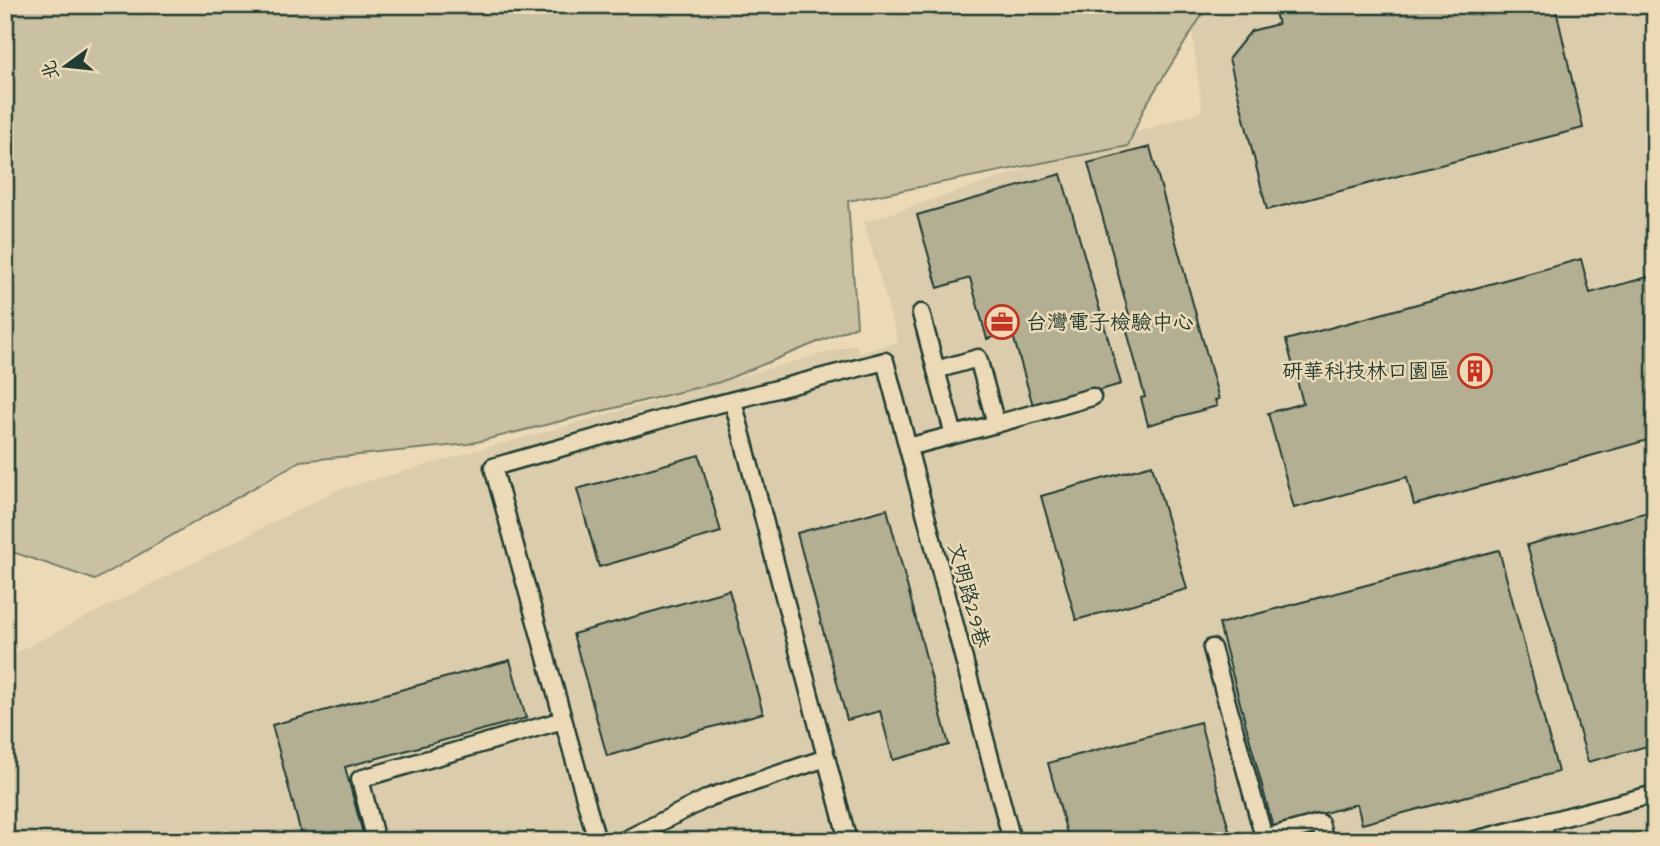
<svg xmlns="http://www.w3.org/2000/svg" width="1660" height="846" font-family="'Architects Daughter','LXGW WenKai TC',sans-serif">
  <rect width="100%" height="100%" fill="#ecdab7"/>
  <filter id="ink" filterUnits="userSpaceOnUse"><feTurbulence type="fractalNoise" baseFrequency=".0143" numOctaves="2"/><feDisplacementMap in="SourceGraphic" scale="14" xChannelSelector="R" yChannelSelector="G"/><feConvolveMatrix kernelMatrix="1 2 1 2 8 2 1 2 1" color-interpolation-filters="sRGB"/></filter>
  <g filter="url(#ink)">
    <path fill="#dbcdac" d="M1189 5H1655V841H5V658L337 490 856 344 859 353 898 342 864 222 1202 111Z"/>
    <path fill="#cac1a2" stroke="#747f6b" stroke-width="2" d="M5 5H1197L1202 15 1144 108 1128 146 848 201 857 326 720 382 468 444 300 461 95 580 10 551 5 555Z"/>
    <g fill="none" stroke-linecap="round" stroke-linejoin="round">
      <path stroke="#6b7765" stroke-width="8" d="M5 8 22 5"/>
    </g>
    <g fill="#b3af93" stroke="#1f3d34" stroke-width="2">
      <path d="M1273 5H1555L1583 128 1267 210 1229 58 1251 31 1278 24Z"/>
      <path d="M1150 147 1219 399 1215 400 1217 406 1148 425 1141 398 1145 397 1125 324 1131 322 1088 163Z"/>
      <path d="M1061 174 1121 384 1034 409 1012 332 987 339 970 278 938 288 917 215Z"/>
      <path d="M1581 259 1590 293 1655 275V438L1414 505 1407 477 1294 508 1268 413 1303 403 1286 340Z"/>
      <path d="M699 455 721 532 599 567 577 489Z"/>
      <path d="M1152 465 1187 589 1076 620 1041 496Z"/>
      <path d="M887 509 949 745 893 760 880 711 847 720 797 533Z"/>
      <path d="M1655 510V744L1588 762 1527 545Z"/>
      <path d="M1499 550 1558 772 1362 824 1357 804 1273 827 1219 624Z"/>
      <path d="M729 590 763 713 607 756 573 634Z"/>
      <path d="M510 660 526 718 345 767 365 841H303L272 725Z"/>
      <path d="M1200 722 1232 841H1069L1048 763Z"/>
      <path d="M1655 835V841H1635Z"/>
    </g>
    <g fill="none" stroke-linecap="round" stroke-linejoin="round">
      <g stroke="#1f3d34" stroke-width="21">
        <g id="service">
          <path d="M921 313 936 370"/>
          <path d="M733 401 848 841"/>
          <path d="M996 424 1092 397"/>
          <path d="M908 447 996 424 978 358 936 370 954 435"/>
          <path d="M1212 648 1265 841"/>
          <path d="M1542 823 1547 841"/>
          <path d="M1264 838 1320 823 1325 841"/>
          <path d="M376 841 360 779 563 720"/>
          <path d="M597 841 493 467 680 414 885 361 1012 841"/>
          <path d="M623 841 710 797 826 758"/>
          <path d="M1471 841 1655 794"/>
        </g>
      </g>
      <use href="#service" stroke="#ecdab7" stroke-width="16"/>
    </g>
  </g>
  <defs>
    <g id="office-ring" transform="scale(1.75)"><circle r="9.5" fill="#ecdab7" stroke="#c8321e" stroke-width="1.5"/><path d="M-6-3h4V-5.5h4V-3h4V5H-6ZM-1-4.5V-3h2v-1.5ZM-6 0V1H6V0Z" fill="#c8321e"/></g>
    <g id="building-ring" transform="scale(1.75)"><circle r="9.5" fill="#ecdab7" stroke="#c8321e" stroke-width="1.5"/><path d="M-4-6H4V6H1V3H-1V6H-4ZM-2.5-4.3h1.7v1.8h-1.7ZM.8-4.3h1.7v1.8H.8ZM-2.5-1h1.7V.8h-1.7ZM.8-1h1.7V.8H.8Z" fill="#c8321e"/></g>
  </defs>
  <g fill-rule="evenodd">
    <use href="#office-ring" x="1002" y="322"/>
    <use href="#building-ring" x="1475" y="371"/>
  </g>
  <g text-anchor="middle" stroke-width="5" stroke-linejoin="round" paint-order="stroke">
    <g font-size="21" fill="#1f3d34" stroke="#ecdab7" text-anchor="start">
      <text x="1026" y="329">台灣電子檢驗中心</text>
      <text x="1450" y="378" text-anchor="end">研華科技林口園區</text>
    </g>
    <g font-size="21" fill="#1f3d34" stroke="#ecdab7">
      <text transform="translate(969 595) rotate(75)" y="7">文明路29巷</text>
    </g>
  </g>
  <rect width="1660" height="846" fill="none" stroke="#ecdab7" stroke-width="28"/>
  <rect x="14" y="14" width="1632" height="818" fill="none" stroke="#1f3d34" stroke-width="2.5" filter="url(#ink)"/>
  <g transform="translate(66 66) rotate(255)" stroke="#ecdab7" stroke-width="5" paint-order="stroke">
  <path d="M0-5L12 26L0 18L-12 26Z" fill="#1f3d34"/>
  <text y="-10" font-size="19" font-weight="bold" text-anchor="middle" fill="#1f3d34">北</text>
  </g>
</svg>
